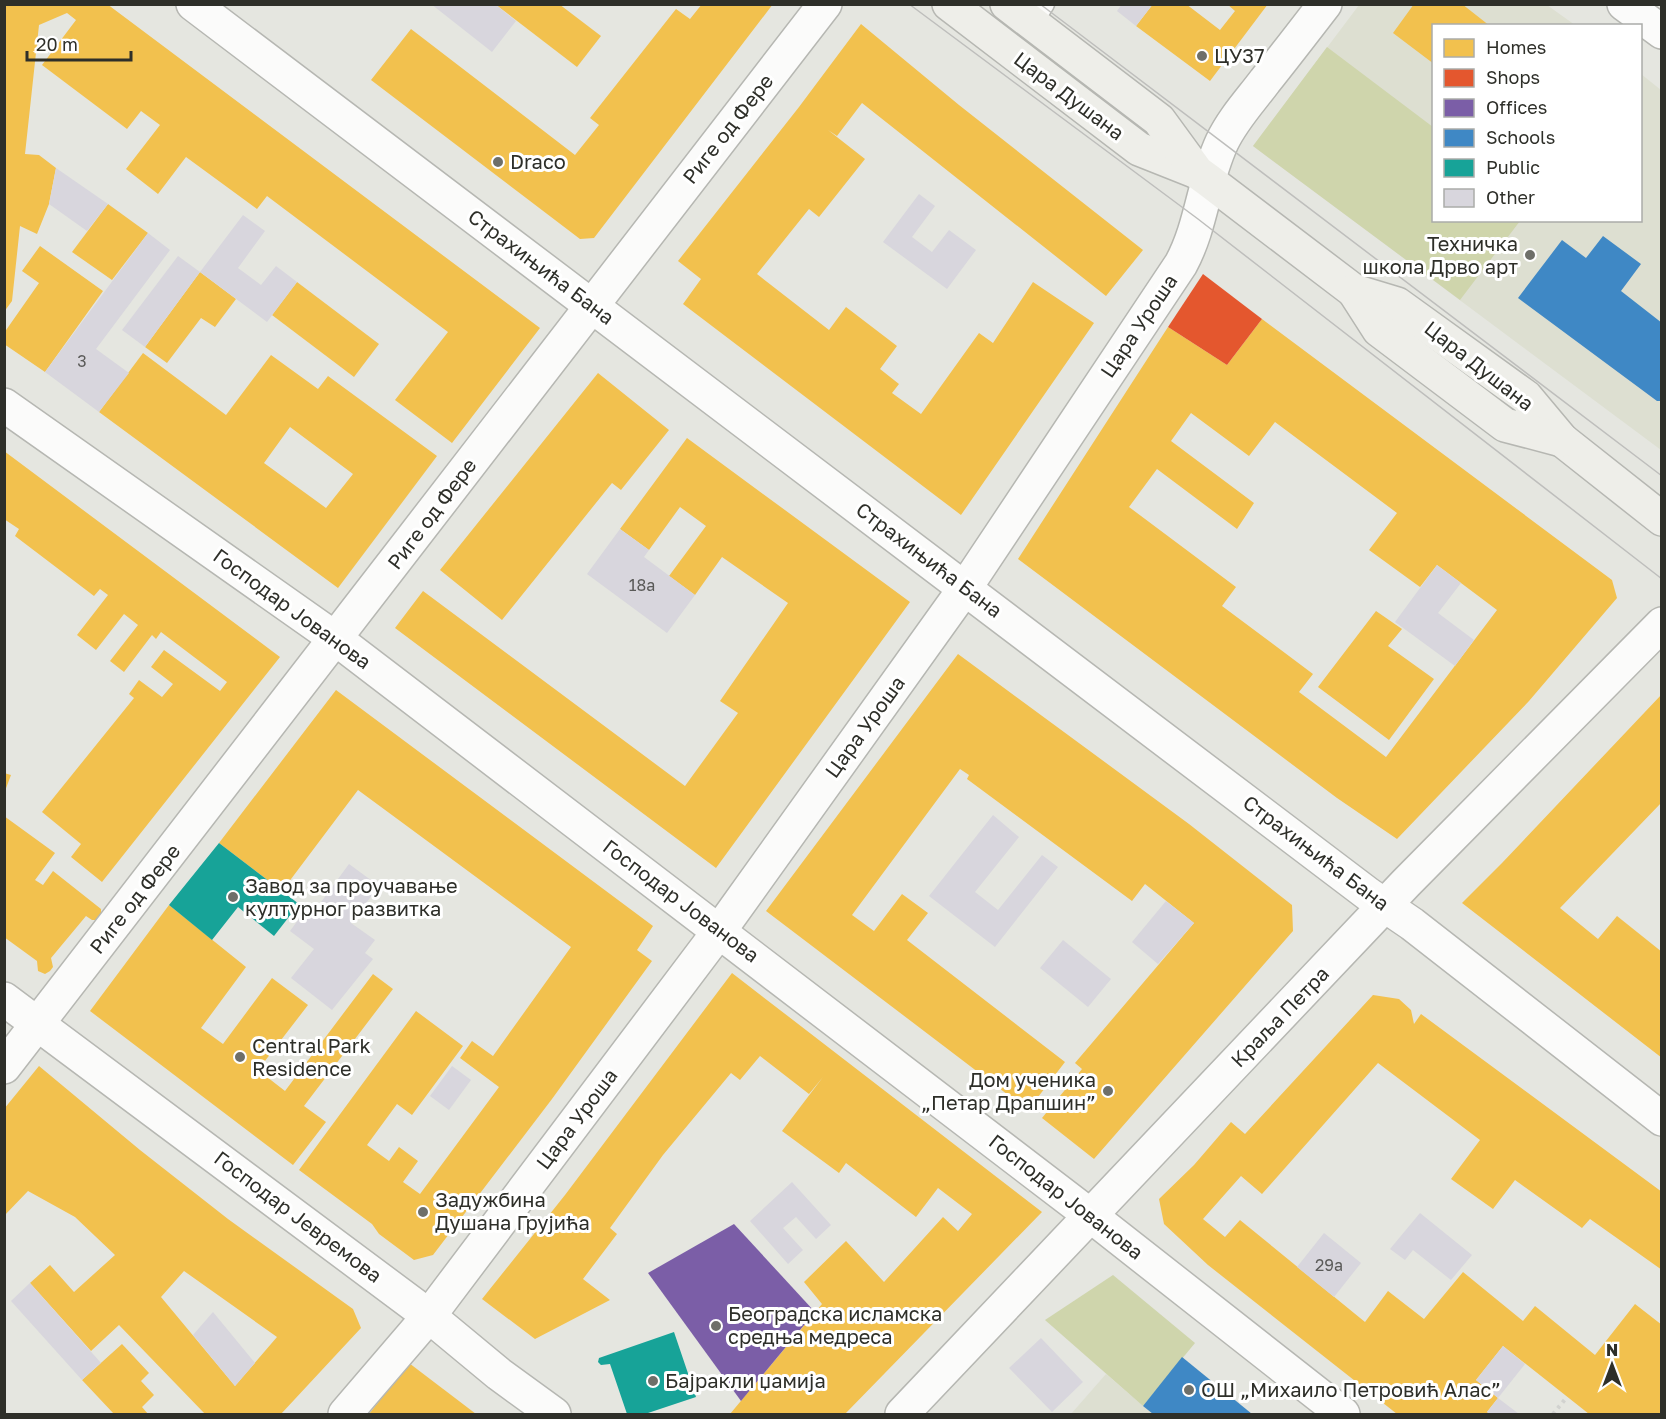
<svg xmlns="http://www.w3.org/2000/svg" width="1666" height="1419" font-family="'Golos Text',sans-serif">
  <rect width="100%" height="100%" fill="#e5e6e0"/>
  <g fill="#dddfd1">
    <path d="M1359 5H1547L1575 25 1434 26V220H1640L1641 74 1661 90V450L1253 146Z"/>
    <path d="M1182 1357 1252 1414H1071L1106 1374 1143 1406Z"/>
  </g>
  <g fill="#cfd5ac">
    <path d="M1327 47 1433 127 1434 220 1520 221 1460 300 1253 146Z"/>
    <path d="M1113 1275 1195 1343 1143 1406 1045 1320Z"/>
  </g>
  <g fill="#f2c14e" fill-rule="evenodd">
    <path d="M4 4H107L540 328 452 443 395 400 448 332 267 196 257 209 186 157 158 194 126 169 160 125 141 111 127 129 42 65 76 20 67 13 39 25 25 154 39 155 56 168 49 204 37 234 20 226 12 301 4 312Z"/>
    <path d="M495 4H559L601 36 577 67Z"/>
    <path d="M702 4H773L594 238 580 239 371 80 411 29 575 155 599 125 590 118 676 9 690 19Z"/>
    <path d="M1153 4H1186L1220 30 1235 11 1227 4H1268L1210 81 1136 26Z"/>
    <path d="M1414 4H1462L1490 26H1434V64L1393 33Z"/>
    <path d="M861 24 959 105 1143 250 1106 296 862 103 837 136 828 130 865 159 819 217 809 209 757 274 829 330 846 307 897 346 880 369 899 384 892 393 921 414 979 333 993 343 1033 282 1094 323 961 515 683 304 701 279 678 261 799 107Z"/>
    <path d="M108 204 148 233 112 280 72 252Z"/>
    <path d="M40 246 103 291 45 372 4 344V333L39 283 22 271Z"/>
    <path d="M200 272 236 299 215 327 201 318 167 363 145 347Z"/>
    <path d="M297 282 379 344 354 377 272 315Z"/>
    <path d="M1262 319 1612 580 1617 598 1529 701 1397 839 1337 798 1018 559 1168 327 1227 365ZM1191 413 1249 456 1275 422 1397 513 1369 550 1420 587 1437 565 1497 610 1386 757 1299 692 1313 674 1222 606 1236 587 1129 507 1157 469 1237 529 1254 503 1171 441Z"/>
    <path d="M143 353 226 415 271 355 318 389 328 376 437 456 338 588 99 412ZM290 427 353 474 326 508 264 463Z"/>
    <path d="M598 373 669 430 621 490 612 483 502 620 440 570Z"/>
    <path d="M687 438 910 602 716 868 395 628 423 591 685 786 738 713 720 701 788 603 722 557 695 595 669 576 706 526 680 507 649 550 620 529Z"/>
    <path d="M4 451 280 657 102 882 71 857 81 844 42 812 134 698 129 694 139 680 162 697 173 684 151 667 164 650 220 691 227 682 161 632 156 639 152 635 124 672 110 661 138 625 124 614 96 650 77 635 108 595 100 589 94 596 15 536 19 529 4 519Z"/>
    <path d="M1376 611 1402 629 1388 646 1434 679 1389 740 1318 687Z"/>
    <path d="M958 654 1189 824 1292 905 1293 931 1094 1159 1042 1118 1082 1069 1075 1063 1194 923 1145 884 1132 901 967 779 969 775 960 769 852 915 874 931 902 894 928 913 907 940 1065 1062 1028 1110 766 911Z"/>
    <path d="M336 690 653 926 637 950 652 961 552 1099 433 1255 414 1260 379 1234 372 1224 299 1170 416 1011 463 1046 412 1115 397 1104 367 1145 389 1161 399 1147 418 1161 403 1182 420 1194 499 1087 460 1058 472 1041 493 1056 571 947 358 790 282 891 219 843Z"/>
    <path d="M1662 694V802L1560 908 1598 939 1617 916 1662 952V1058L1462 903 1502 863Z"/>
    <path d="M4 773 11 775 5 791H4Z"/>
    <path d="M4 816 55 853 35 880 43 885 53 871 101 909V916L96 920H92L86 916 51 958 53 967 50 971 45 974 38 971 37 961 4 937Z"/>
    <path d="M169 905 246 967 201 1028 223 1044 272 978 308 1005 258 1070 285 1091 373 974 393 989 304 1106 326 1122 293 1165 90 1011Z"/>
    <path d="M732 973 1042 1212 845 1414H730L822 1304 804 1282 846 1241 884 1282 943 1217 958 1231 972 1214 938 1188 916 1217 846 1163 839 1173 782 1131 823 1077 809 1094 760 1056 740 1080 731 1073 663 1155 610 1228 617 1234 583 1279 610 1300 535 1339 482 1299 565 1195Z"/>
    <path d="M1373 995 1399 999 1411 1010 1414 1024 1421 1014 1662 1192V1270L1590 1219 1582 1228 1515 1180 1493 1209 1451 1179 1480 1140 1378 1063 1262 1194 1241 1176 1203 1219 1225 1237 1240 1220 1365 1322 1388 1291 1424 1319 1463 1272 1523 1321 1535 1306 1595 1355 1635 1304 1662 1325V1414H1589L1503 1346 1476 1380 1498 1398 1487 1412 1490 1414H1397L1208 1265 1164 1224 1159 1199 1194 1165 1231 1122 1245 1134Z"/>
    <path d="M39 1066 140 1150 228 1219 353 1309 361 1328 281 1414H205L119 1325 91 1351 30 1283 50 1265 74 1292 115 1255 75 1217 28 1191 4 1216V1109ZM184 1271 277 1337 235 1386 161 1297Z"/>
    <path d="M122 1344 149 1373 141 1381 154 1395 142 1407 148 1414H114L82 1380Z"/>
    <path d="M409 1363 476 1414H369Z"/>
  </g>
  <path fill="#e4572e" d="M1203 274 1262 319 1227 365 1168 327Z"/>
  <path fill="#7b5ea7" d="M734 1224 815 1312 741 1401 648 1273Z"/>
  <g fill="#3f88c5">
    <path d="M1603 236 1641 264 1621 291 1662 323V401H1657L1518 298 1562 240 1586 258Z"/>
    <path d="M1182 1357 1252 1414H1153L1143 1406Z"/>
  </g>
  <g fill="#17a398">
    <path d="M219 843 299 904 274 936 238 907 212 940 169 905Z"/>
    <path d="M674 1332 696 1397 645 1414H627L610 1364 601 1365 598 1362 599 1358Z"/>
  </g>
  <g fill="#d8d6dd">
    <path d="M431 4H495L516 21 492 52Z"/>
    <path d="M1122 4H1153L1136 26 1117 11Z"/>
    <path d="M56 168 108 204 87 231 49 204Z"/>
    <path d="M919 194 935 206 912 237 932 252 949 230 976 250 947 289 883 242Z"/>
    <path d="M243 215 265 231 238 268 261 285 276 266 297 282 267 322 200 272Z"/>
    <path d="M148 233 170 250 96 349 129 373 99 412 45 372Z"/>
    <path d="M178 256 200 272 145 347 122 330Z"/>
    <path d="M620 529 649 550 644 557 695 595 667 633 587 574Z"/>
    <path d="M1437 565 1461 583 1438 613 1474 640 1455 666 1395 622Z"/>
    <path d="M993 815 1019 837 975 892 998 910 1042 855 1058 867 995 947 929 896Z"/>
    <path d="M349 864 379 886 351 923 375 940 365 953 373 959 332 1010 291 978 314 949 290 931 307 908 313 913Z"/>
    <path d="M1166 901 1194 923 1158 964 1132 942Z"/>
    <path d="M1063 940 1111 979 1088 1007 1040 968Z"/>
    <path d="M452 1066 471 1080 449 1110 430 1096Z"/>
    <path d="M792 1182 831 1225 816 1239 796 1217 783 1228 803 1250 788 1264 750 1221Z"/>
    <path d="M1420 1213 1472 1255 1451 1280 1413 1250 1405 1260 1390 1249Z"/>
    <path d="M1324 1233 1361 1263 1334 1297 1297 1267Z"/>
    <path d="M30 1283 101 1363 82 1380 11 1301Z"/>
    <path d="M213 1312 255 1363 235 1386 193 1335Z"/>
    <path d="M1041 1338 1083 1382 1052 1412 1009 1368Z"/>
    <path d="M1503 1346 1525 1364 1498 1398 1476 1380Z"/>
    <path d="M1498 1398 1519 1414H1490L1487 1412Z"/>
  </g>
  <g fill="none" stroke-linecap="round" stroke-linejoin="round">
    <g stroke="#b6b7b2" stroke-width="21">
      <path id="service" d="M1032 24 1045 4"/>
    </g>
    <g stroke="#b6b7b2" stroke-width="36">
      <g id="minor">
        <path d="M193 4 1368 894 1412 924 1662 1119"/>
        <path d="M1624 4 1662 32"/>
        <path d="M4 405 336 639 1091 1216 1343 1414"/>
        <path d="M4 999 429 1316 499 1374 554 1414"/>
        <path d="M345 1414 429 1316 720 930 965 588 1181 264C1202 225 1203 183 1222 142 1233 119 1250 101 1265 81 1285 56 1305 30 1325 4"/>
      </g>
    </g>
    <g stroke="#b6b7b2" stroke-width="36">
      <g id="tertiary">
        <path d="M4 1067C279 713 550 358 825 4"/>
        <path d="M902 1414 1406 883 1662 624"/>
      </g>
    </g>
    <g stroke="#b6b7b2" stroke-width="36">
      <g id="secondary">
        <path d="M949 4 1139 149 1197 172"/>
        <path d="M1007 4 1159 120 1197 172 1208 180 1354 291 1397 304 1526 397 1562 440 1662 519"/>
        <path d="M1354 291 1379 330 1505 425 1562 440"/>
      </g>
    </g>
    <path stroke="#d1d2cf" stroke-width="4" stroke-dasharray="3 4.5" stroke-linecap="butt" d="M1553 1414 1567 1397"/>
    <use href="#service" stroke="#fbfbfa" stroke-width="18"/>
    <use href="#minor" stroke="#fbfbfa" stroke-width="33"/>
    <use href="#tertiary" stroke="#fbfbfa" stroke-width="33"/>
    <use href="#secondary" stroke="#eeeee9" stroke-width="33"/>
    <g stroke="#bebebc" stroke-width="1.5">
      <path d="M909 4 1198 219 1662 579"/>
      <path d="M1040 4 1662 476"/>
    </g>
  </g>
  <g fill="#6e6f69" stroke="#fff" stroke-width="2">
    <circle cx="1202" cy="56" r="6"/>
    <circle cx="498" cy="162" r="6"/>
    <circle cx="1530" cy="255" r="6"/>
    <circle cx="233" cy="897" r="6"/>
    <circle cx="240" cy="1057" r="6"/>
    <circle cx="1108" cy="1091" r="6"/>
    <circle cx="423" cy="1212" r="6"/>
    <circle cx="716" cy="1326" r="6"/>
    <circle cx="653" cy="1381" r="6"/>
    <circle cx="1189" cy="1390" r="6"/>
  </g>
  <g text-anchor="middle" stroke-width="6" stroke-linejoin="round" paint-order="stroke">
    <g font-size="16" fill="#5a5a58">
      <text x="82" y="367">3</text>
      <text x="642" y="591">18a</text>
      <text x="1329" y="1271">29a</text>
    </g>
    <g font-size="20" fill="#2e2f29" stroke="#fff" text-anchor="start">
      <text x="1214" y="63">ЦУ37</text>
      <text x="510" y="169">Draco</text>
      <text x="1518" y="251" text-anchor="end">Техничка<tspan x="1518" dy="23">школа Дрво арт</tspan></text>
      <text x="245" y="893">Завод за проучавање<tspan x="245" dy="23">културног развитка</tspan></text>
      <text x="252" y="1053">Central Park<tspan x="252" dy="23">Residence</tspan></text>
      <text x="1096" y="1087" text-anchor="end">Дом ученика<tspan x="1096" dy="23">„Петар Драпшин”</tspan></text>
      <text x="435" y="1207">Задужбина<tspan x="435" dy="23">Душана Грујића</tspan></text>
      <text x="728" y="1321">Београдска исламска<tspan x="728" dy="23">средња медреса</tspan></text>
      <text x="665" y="1388">Бајракли џамија</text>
      <text x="1201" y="1397">ОШ „Михаило Петровић Алас”</text>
    </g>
    <g font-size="20" fill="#2e2f29" stroke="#fff">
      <text transform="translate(1069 96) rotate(37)" y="7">Цара Душана</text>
      <text transform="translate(728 129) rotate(-52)" y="7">Риге од Фере</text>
      <text transform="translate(541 267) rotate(37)" y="7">Страхињића Бана</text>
      <text transform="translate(1139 326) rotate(-56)" y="7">Цара Уроша</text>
      <text transform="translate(1479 366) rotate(38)" y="7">Цара Душана</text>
      <text transform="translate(432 514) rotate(-53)" y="7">Риге од Фере</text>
      <text transform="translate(929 560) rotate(37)" y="7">Страхињића Бана</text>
      <text transform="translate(292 609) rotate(36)" y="7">Господар Јованова</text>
      <text transform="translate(865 727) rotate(-54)" y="7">Цара Уроша</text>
      <text transform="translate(1316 853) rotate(37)" y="7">Страхињића Бана</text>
      <text transform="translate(135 899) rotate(-52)" y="7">Риге од Фере</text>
      <text transform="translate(681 901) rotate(37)" y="7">Господар Јованова</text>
      <text transform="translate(1280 1017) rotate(-46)" y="7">Краља Петра</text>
      <text transform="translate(577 1119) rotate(-53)" y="7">Цара Уроша</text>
      <text transform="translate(1066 1197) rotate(38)" y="7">Господар Јованова</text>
      <text transform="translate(298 1217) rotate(37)" y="7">Господар Јевремова</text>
    </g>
  </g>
  <rect width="1666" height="1419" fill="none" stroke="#2e2f29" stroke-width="12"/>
  <rect x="1432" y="24" width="210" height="198" fill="#ffffff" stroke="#abaca9" stroke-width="1.5"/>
  <rect x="1444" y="39" width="30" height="18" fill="#f2c14e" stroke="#abaca9" stroke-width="1.5"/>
  <text x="1486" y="54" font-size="18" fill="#2e2f29">Homes</text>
  <rect x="1444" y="69" width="30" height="18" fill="#e4572e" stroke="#abaca9" stroke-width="1.5"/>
  <text x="1486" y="84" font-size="18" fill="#2e2f29">Shops</text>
  <rect x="1444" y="99" width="30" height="18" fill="#7b5ea7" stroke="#abaca9" stroke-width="1.5"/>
  <text x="1486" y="114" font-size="18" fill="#2e2f29">Offices</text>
  <rect x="1444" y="129" width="30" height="18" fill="#3f88c5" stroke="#abaca9" stroke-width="1.5"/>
  <text x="1486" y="144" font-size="18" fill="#2e2f29">Schools</text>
  <rect x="1444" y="159" width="30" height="18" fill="#17a398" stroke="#abaca9" stroke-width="1.5"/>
  <text x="1486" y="174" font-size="18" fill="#2e2f29">Public</text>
  <rect x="1444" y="189" width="30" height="18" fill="#d8d6dd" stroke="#abaca9" stroke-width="1.5"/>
  <text x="1486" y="204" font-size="18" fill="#2e2f29">Other</text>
  <g transform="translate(1612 1365)" stroke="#ffffff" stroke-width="4.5" paint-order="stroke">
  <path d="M0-4.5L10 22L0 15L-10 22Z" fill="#2e2f29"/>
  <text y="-9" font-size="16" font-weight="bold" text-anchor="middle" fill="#2e2f29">N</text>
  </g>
  <path d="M27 51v9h104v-9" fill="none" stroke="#2e2f29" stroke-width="3"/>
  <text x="36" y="51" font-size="18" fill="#2e2f29" stroke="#ffffff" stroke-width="4.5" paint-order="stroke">20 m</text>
</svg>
